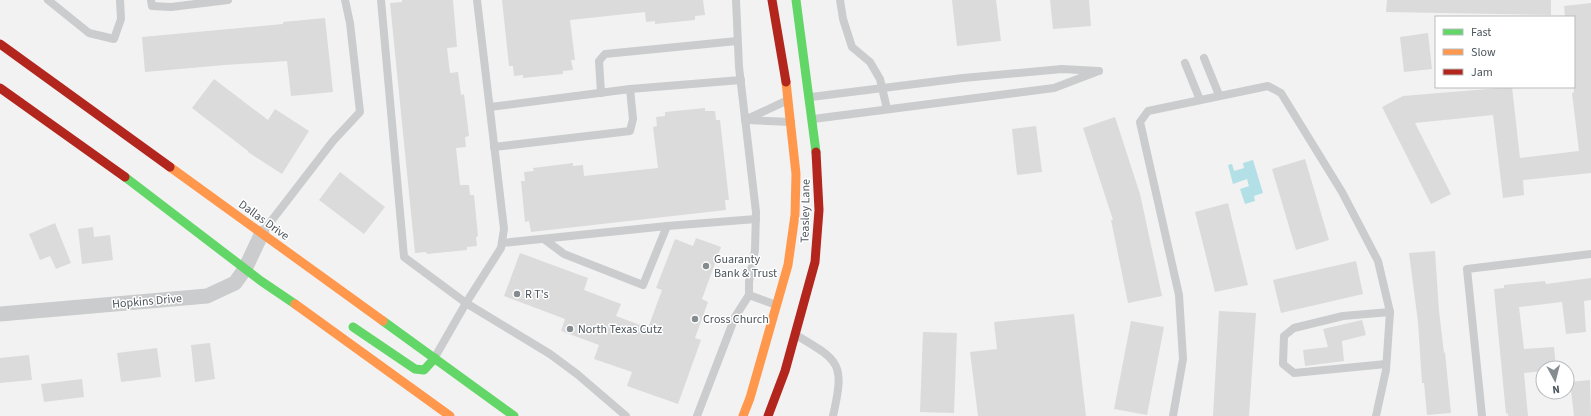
<svg xmlns="http://www.w3.org/2000/svg" width="1591" height="416" font-family="'Source Sans 3',sans-serif">
  <rect width="100%" height="100%" fill="#f2f2f2"/>
  <path fill="#b3dfe7" d="M1253 160 1263 193 1254 196 1255 201 1245 204 1240 189 1249 186 1247 179 1233 184 1228 165 1232 164 1234 171 1244 168 1243 163Z"/>
  <g fill="#dbdbdc">
    <path d="M402 0H453L457 47 447 48 450 73 458 72 461 95 464 94 469 136 465 137 466 147 456 148 460 185H469L470 195H474L478 236 476 237 477 246 467 247V250L427 254 426 252 415 253 390 3 402 2Z"/>
    <path d="M502 0H703L705 15 695 16V20L655 24V21L646 22 645 12 570 20 575 60H571L573 70 563 71V74L523 78V75L514 76 513 66H509Z"/>
    <path d="M952 0H996L1001 41 957 46Z"/>
    <path d="M1050 0H1089L1091 26 1053 29Z"/>
    <path d="M1387 0H1551V15L1386 12Z"/>
    <path d="M1591 3V173L1523 180 1524 195 1503 198 1493 115 1415 123 1451 194 1431 204 1382 107 1403 96 1512 87 1520 158 1579 151 1572 93 1574 92V17H1565L1564 6Z"/>
    <path d="M325 18 333 92 291 96 287 61 225 65 145 72 142 37 283 24V22Z"/>
    <path d="M1428 33 1432 69 1404 72 1400 37Z"/>
    <path d="M214 79 268 120 275 109 309 131 282 174 248 152V151L192 108Z"/>
    <path d="M705 108V111H715L716 120H720L729 200H725L726 210 531 232 529 221 525 222 521 181H525L524 172 534 171 533 168 573 163V166L583 165 584 176 658 168 653 127 657 126 656 117 665 116V112Z"/>
    <path d="M1115 117 1140 194 1162 296 1128 303 1111 220H1113L1083 128Z"/>
    <path d="M1036 126 1042 172 1017 175 1012 129Z"/>
    <path d="M1305 159 1329 240 1296 250 1272 169Z"/>
    <path d="M340 172 385 207 364 234 319 200Z"/>
    <path d="M1228 203 1248 285 1215 292 1195 212Z"/>
    <path d="M55 223 71 263 56 269 50 256 40 260 29 234Z"/>
    <path d="M93 227 94 237 110 235 113 260 82 264 78 229Z"/>
    <path d="M696 238 721 247 702 299 708 302 695 338 701 340 678 404 627 386 632 372 594 359 599 345 561 331 565 319 504 296 520 253 588 278 584 290 621 304 616 316 648 328 662 290 656 288 675 239 693 246Z"/>
    <path d="M1435 251 1439 311 1444 353 1445 352 1451 413 1427 415 1424 383H1422L1418 322 1409 253Z"/>
    <path d="M1356 261 1363 294 1281 313 1273 280Z"/>
    <path d="M1591 278V300L1584 301 1586 332 1566 334 1562 302 1519 307 1524 349 1554 347 1556 368H1542L1543 371 1524 373 1528 416H1508V413L1506 414 1494 289 1504 288V285L1545 281 1546 284Z"/>
    <path d="M1219 311 1256 313 1249 416H1213Z"/>
    <path d="M1074 314 1086 416H978L970 352 997 349 994 322Z"/>
    <path d="M1362 320 1366 335 1342 341 1344 361 1305 366 1303 350 1328 347 1323 329Z"/>
    <path d="M1131 321 1164 327 1147 415 1114 409Z"/>
    <path d="M923 332 957 333 954 413 920 412Z"/>
    <path d="M210 343 215 379 195 382 191 345Z"/>
    <path d="M157 348 161 377 121 382 117 353Z"/>
    <path d="M29 355 32 380 0 383V358Z"/>
    <path d="M82 379 84 397 44 402 41 384Z"/>
    <path d="M1590 380 1591 416H1574L1570 382Z"/>
  </g>
  <g fill="none" stroke-linecap="round" stroke-linejoin="round">
    <g stroke="#cacccd" stroke-width="8">
      <path d="M48 0 89 33 114 39 121 19 120 0"/>
      <path d="M151 0 152 6 171 7 228 0"/>
      <path d="M381 0 404 257 466 303 501 248 504 229 477 0"/>
      <path d="M736 0 739 67 756 212 755 250 749 282V295L776 305"/>
      <path d="M840 0 843 19 852 47 870 62 880 79 887 109"/>
      <path d="M1204 58 1219 95"/>
      <path d="M1185 63 1200 100"/>
      <path d="M630 89 741 80"/>
      <path d="M601 93 599 61 605 54 737 41"/>
      <path d="M811 97 963 78 1062 69 1099 71"/>
      <path d="M490 107 630 89 633 119 630 131 494 147"/>
      <path d="M813 119 1054 88 1096 72"/>
      <path d="M745 120 788 100"/>
      <path d="M747 120 791 122"/>
      <path d="M262 233 333 141 360 112 350 23 345 0"/>
      <path d="M544 239 564 254 643 285 667 226"/>
      <path d="M502 243 667 226 756 219"/>
      <path d="M796 335C840 361 845 363 833 416"/>
      <path d="M435 357 466 303 550 354 577 374 626 416"/>
      <path d="M1386 364 1294 373 1283 364 1284 336 1294 328 1343 316 1390 312"/>
      <path d="M697 416 735 317 749 295"/>
      <path d="M1173 416 1183 359 1179 295 1140 122 1148 111 1268 86 1281 93 1342 192 1378 261 1390 312 1386 370 1376 416"/>
      <path d="M1482 416 1467 269 1591 254"/>
    </g>
    <path stroke="#cacccd" stroke-width="15" d="M0 314 207 296 235 283 245 269 262 233"/>
    <g stroke="#63d668" stroke-width="9">
      <path d="M796 0 816 152"/>
      <path d="M125 177 261 281 295 304"/>
      <path d="M383 321 514 416"/>
      <path d="M353 327 415 369 424 370 435 358"/>
    </g>
    <g stroke="#ff974d" stroke-width="9">
      <path d="M170 167 383 321"/>
      <path d="M295 304 450 416"/>
      <path d="M743 416 750 398 788 265 795 215 796 174 786 82"/>
    </g>
    <g stroke="#b3261e" stroke-width="9">
      <path d="M772 0 786 82"/>
      <path d="M0 44 170 167"/>
      <path d="M0 88 125 177"/>
      <path d="M768 416 785 371 815 262 819 210 816 152"/>
    </g>
  </g>
  <g fill="#858c90" stroke="#fff" stroke-width="1.5">
    <circle cx="706" cy="266" r="4"/>
    <circle cx="517" cy="294" r="4"/>
    <circle cx="695" cy="319" r="4"/>
    <circle cx="570" cy="329" r="4"/>
  </g>
  <g text-anchor="middle" stroke-width="3" stroke-linejoin="round" paint-order="stroke">
    <g font-size="12" fill="#4b555c" stroke="#fff">
      <text transform="translate(805 211) rotate(-89)" y="4">Teasley Lane</text>
      <text transform="translate(264 220) rotate(36)" y="4">Dallas Drive</text>
      <text transform="translate(147 301) rotate(-5)" y="4">Hopkins Drive</text>
    </g>
    <g font-size="12" fill="#4b555c" stroke="#fff" text-anchor="start">
      <text x="714" y="263">Guaranty<tspan x="714" dy="14">Bank &amp; Trust</tspan></text>
      <text x="525" y="298">R T's</text>
      <text x="703" y="323">Cross Church</text>
      <text x="578" y="333">North Texas Cutz</text>
    </g>
  </g>
  <rect x="1435" y="16" width="140" height="72" fill="#ffffff" stroke="#b7bbbe"/>
  <rect x="1443" y="29" width="20" height="6" fill="#63d668" stroke="#b7bbbe"/>
  <text x="1471" y="36" font-size="12" fill="#4b555c">Fast</text>
  <rect x="1443" y="49" width="20" height="6" fill="#ff974d" stroke="#b7bbbe"/>
  <text x="1471" y="56" font-size="12" fill="#4b555c">Slow</text>
  <rect x="1443" y="69" width="20" height="6" fill="#b3261e" stroke="#b7bbbe"/>
  <text x="1471" y="76" font-size="12" fill="#4b555c">Jam</text>
  <g transform="translate(1555 380) rotate(173)"><circle r="19" fill="#ffffff" stroke="#b7bbbe"/>
  <path d="M0-3L7 15L0 10L-7 15Z" fill="#858c90"/>
  <text y="-6" font-size="11" font-weight="bold" text-anchor="middle" fill="#4b555c">N</text>
  </g>
</svg>
